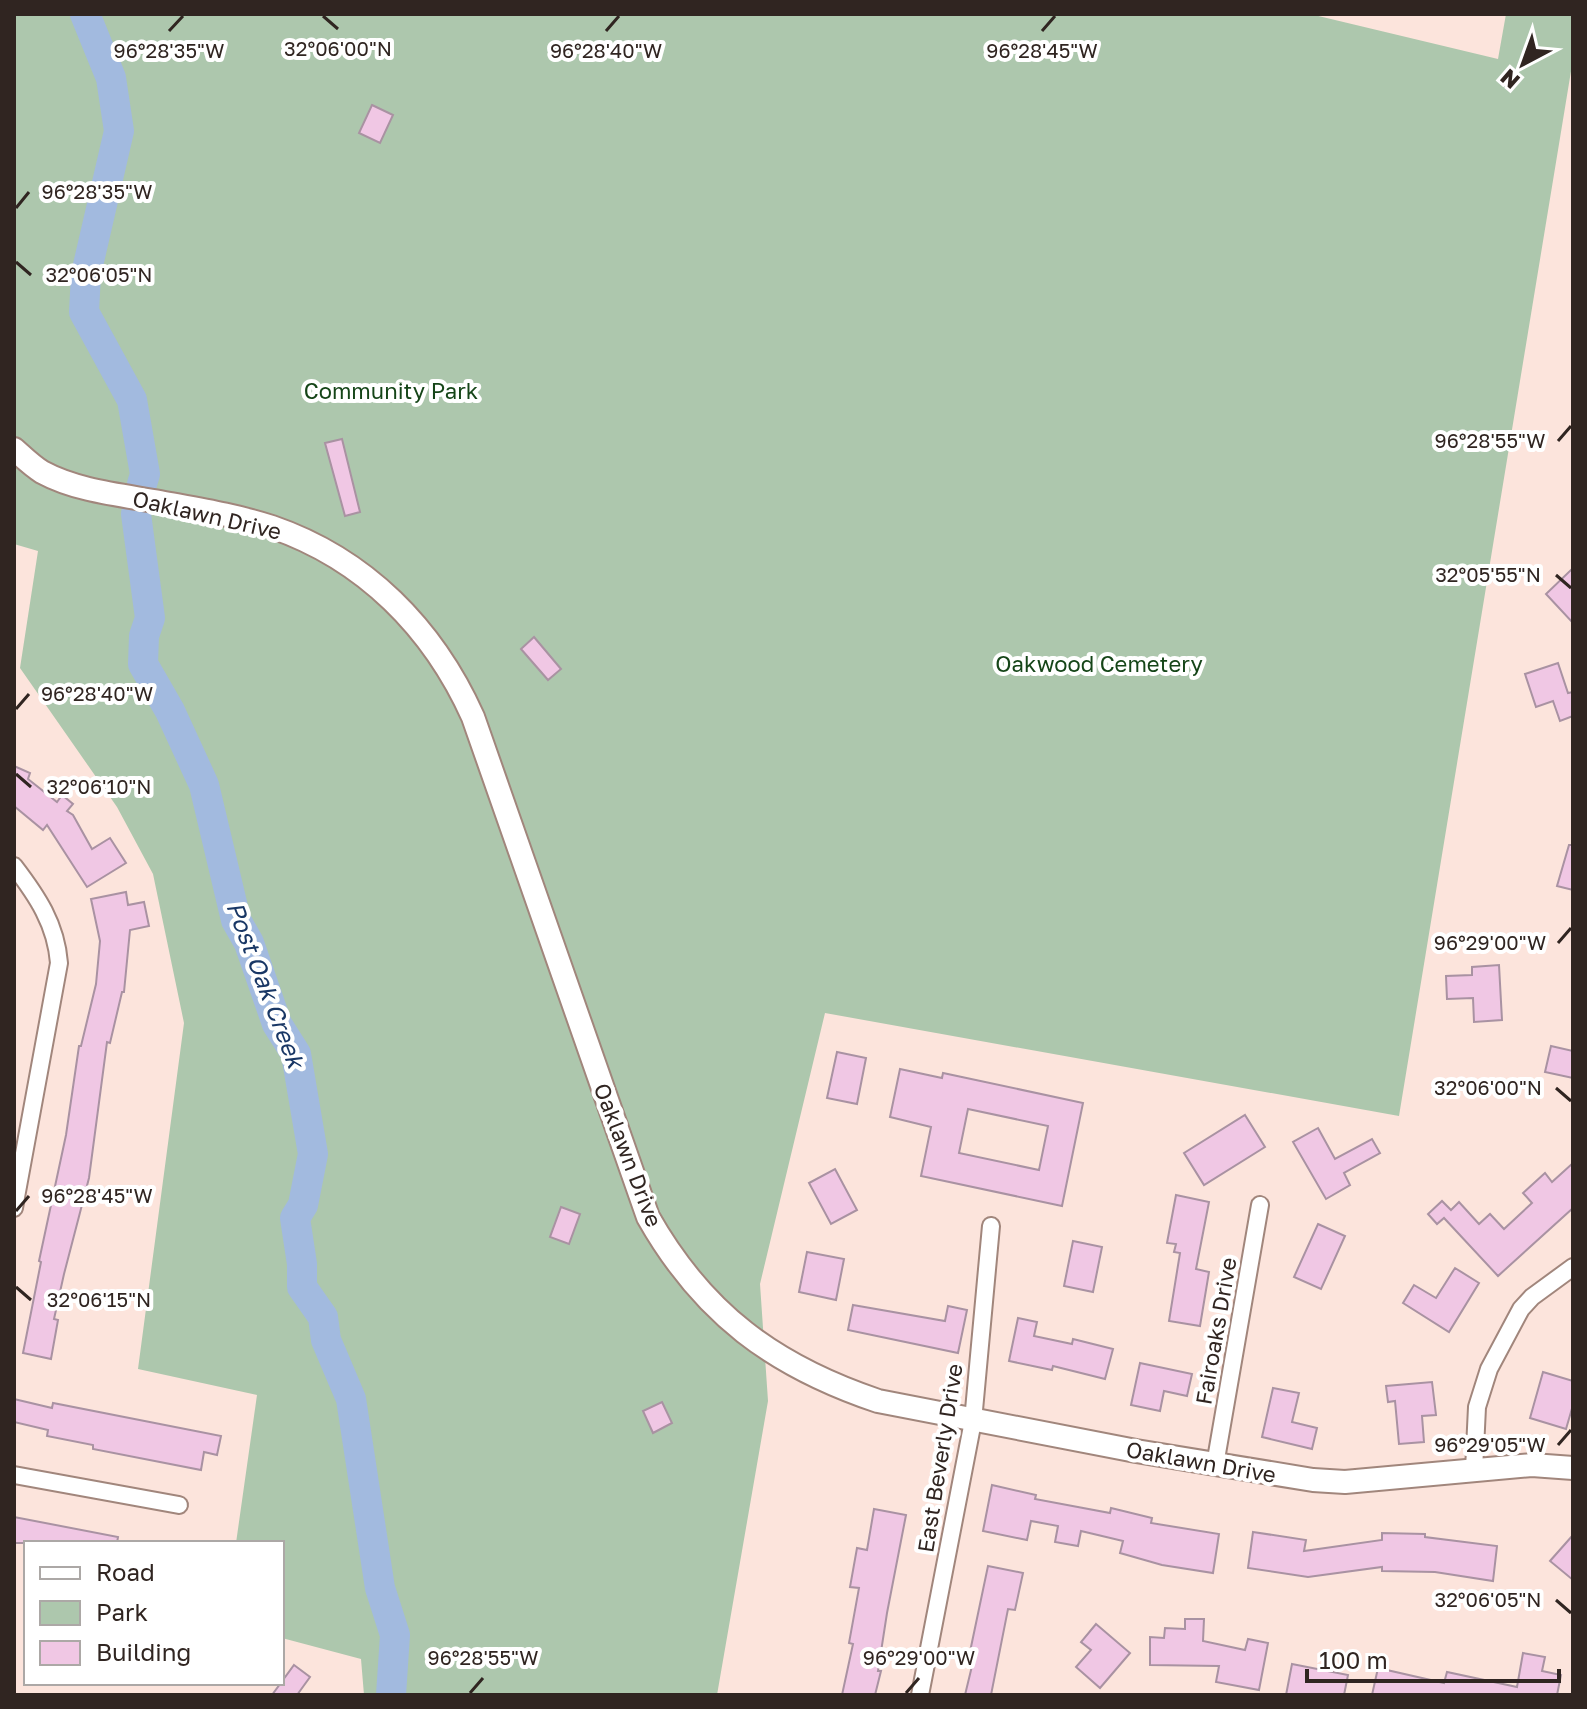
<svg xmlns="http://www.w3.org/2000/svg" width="1587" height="1709" font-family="'Golos Text',sans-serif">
  <rect width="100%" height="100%" fill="#fce4dc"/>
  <path fill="#adc7ad" d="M14 14H1310L1498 59 1506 14H1573V59L1399 1116 825 1013 760 1284 768 1401 717 1695H364L361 1659 282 1638V1543H236L257 1395 138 1369 184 1023 153 874 117 807 20 668 38 551 14 544Z"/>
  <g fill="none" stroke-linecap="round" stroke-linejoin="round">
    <g stroke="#a2badf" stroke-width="30">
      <path d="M85 14 111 78 119 131 86 274 84 312 132 400 145 474 142 484"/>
      <path d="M136 514 150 618 144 636 143 664 170 711 204 785 236 920 249 943 277 1024 296 1054 313 1154 303 1205 295 1218 302 1264V1287L323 1317 326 1340 351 1399 380 1588 395 1635 391 1695"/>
    </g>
  </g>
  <g fill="#f0c7e4" stroke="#a992a2" stroke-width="2" fill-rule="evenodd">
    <path d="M372 105 393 115 380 143 359 133Z"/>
    <path d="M342 439 360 512 345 516 325 443Z"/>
    <path d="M1573 568V623L1546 594Z"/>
    <path d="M534 637 561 669 548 680 521 649Z"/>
    <path d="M1558 663 1568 693 1573 692V716L1560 721 1553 701 1536 707 1525 674Z"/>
    <path d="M14 766 30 773 28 779 57 802 62 795 73 804 67 811 73 815 92 849 110 838 126 863 87 887 47 825 43 830 14 806Z"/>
    <path d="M1569 845H1573V890L1557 886Z"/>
    <path d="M126 892 128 905 144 902 149 926 130 930 124 992H122L110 1043 107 1042 89 1178 64 1274 54 1319 58 1320 51 1359 23 1353 41 1262 39 1261 66 1135 79 1046H81L96 984 100 941 91 899Z"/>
    <path d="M1499 965 1502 1020 1474 1022 1473 998 1447 999 1446 976 1472 975V967Z"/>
    <path d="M1551 1046 1573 1051V1078L1545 1072Z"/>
    <path d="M837 1052 866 1058 857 1104 827 1098Z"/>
    <path d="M900 1069 942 1078 943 1073 1083 1103 1062 1206 921 1176 931 1127 890 1117ZM968 1109 1048 1126 1039 1170 959 1153Z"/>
    <path d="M1245 1115 1265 1147 1204 1185 1184 1153Z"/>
    <path d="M1318 1128 1335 1159 1372 1139 1380 1153 1344 1173 1350 1185 1326 1199 1293 1142Z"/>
    <path d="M1573 1163V1208L1498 1276 1444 1218 1437 1224 1428 1214 1442 1201 1451 1210 1459 1202 1479 1224 1490 1214 1504 1229 1532 1203 1523 1193 1545 1173 1552 1182Z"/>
    <path d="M835 1169 857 1210 831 1224 809 1183Z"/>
    <path d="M1176 1195 1209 1202 1196 1269 1209 1272 1200 1326 1169 1321 1180 1253 1174 1252 1176 1244 1167 1243Z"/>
    <path d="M561 1207 580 1214 569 1244 550 1237Z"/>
    <path d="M1318 1224 1345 1236 1321 1289 1294 1277Z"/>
    <path d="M1073 1241 1102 1247 1093 1292 1064 1286Z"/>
    <path d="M807 1252 844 1259 836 1300 799 1292Z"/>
    <path d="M1455 1268 1479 1283 1449 1332 1403 1303 1414 1285 1436 1298Z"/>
    <path d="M853 1305 945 1321 948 1306 967 1310 958 1353 848 1330Z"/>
    <path d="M1018 1318 1037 1322 1034 1336 1072 1344 1073 1339 1113 1349 1105 1379 1053 1366 1052 1370 1009 1361Z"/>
    <path d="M1140 1363 1192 1374 1187 1396 1164 1391 1160 1411 1131 1405Z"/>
    <path d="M1543 1372 1573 1381V1405L1566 1429 1530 1418Z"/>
    <path d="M1432 1382 1436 1415 1422 1416 1424 1442 1399 1444 1395 1401 1388 1402 1386 1386Z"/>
    <path d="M1273 1388 1299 1393 1292 1422 1317 1428 1312 1449 1262 1437Z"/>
    <path d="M14 1399 52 1408 53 1403 221 1436 217 1455 204 1452 201 1470 93 1449V1445L47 1436 48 1430 14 1422Z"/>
    <path d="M662 1402 672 1423 653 1433 643 1411Z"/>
    <path d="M992 1485 1036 1495 1035 1499 1110 1513 1111 1508 1152 1518 1151 1523 1219 1534 1213 1573 1162 1565 1120 1553 1123 1541 1081 1531 1078 1546 1055 1542 1058 1526 1031 1521 1027 1540 983 1531Z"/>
    <path d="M874 1509 906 1515 887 1613 878 1671H881L875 1695H842L853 1644 849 1643 859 1588 850 1587 857 1548 867 1550Z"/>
    <path d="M14 1517 118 1537 117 1543H14Z"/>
    <path d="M1253 1532 1306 1540 1304 1551 1382 1540V1533L1425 1534V1537L1497 1546 1493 1581 1435 1572 1382 1571V1567L1308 1577 1248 1568Z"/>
    <path d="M1573 1535V1580L1550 1561Z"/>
    <path d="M988 1566 1023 1573 1015 1610 1008 1609 991 1695H965L972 1666H967Z"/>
    <path d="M1185 1619H1204L1203 1641 1245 1650 1248 1639 1268 1643 1259 1690 1216 1682 1219 1666 1150 1665V1637L1164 1638 1165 1628 1185 1629Z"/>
    <path d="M1096 1624 1130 1653 1100 1688 1076 1667 1091 1650 1081 1642Z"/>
    <path d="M1523 1653 1545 1657 1542 1671 1561 1675 1557 1695H1372L1378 1668 1444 1683 1447 1672 1517 1687Z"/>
    <path d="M1292 1664 1348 1675 1344 1695H1286Z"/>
    <path d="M294 1665 310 1677 297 1695H272Z"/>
  </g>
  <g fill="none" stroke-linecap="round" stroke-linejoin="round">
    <g stroke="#a1867c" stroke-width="20">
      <g id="minor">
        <path d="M14 866C37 896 56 924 59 963L14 1208"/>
        <path d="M1215 1465 1260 1205"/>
        <path d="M1474 1470 1477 1407 1489 1369 1521 1309 1532 1297 1573 1267"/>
        <path d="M14 1475 179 1505"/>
        <path d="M920 1695 973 1421 991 1226"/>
      </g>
    </g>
    <g stroke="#a1867c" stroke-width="26">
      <path id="tertiary" d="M14 449C23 457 32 466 42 472 77 491 121 495 160 502 197 509 235 515 272 527 365 559 433 628 473 717L648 1217C703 1314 774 1366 878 1401L1136 1451 1313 1480 1345 1482 1532 1465 1573 1468"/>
    </g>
    <use href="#minor" stroke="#fff" stroke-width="16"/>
    <use href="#tertiary" stroke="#fff" stroke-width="22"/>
  </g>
  <path fill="none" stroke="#302521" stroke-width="3" d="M323 16 338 29M169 31 183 16M606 31 619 16M1042 31 1055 16M16 208 29 192M16 262 31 275M1558 441 1571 426M1556 575 1571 588M16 709 29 694M16 774 31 787M1558 943 1571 928M1556 1088 1571 1101M16 1211 29 1196M16 1287 31 1300M1558 1445 1571 1430M1556 1600 1571 1613M470 1693 483 1678M906 1693 919 1678"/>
  <g text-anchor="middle" stroke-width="8" stroke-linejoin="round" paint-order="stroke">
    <g font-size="22" fill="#154518" stroke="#fff">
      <text x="391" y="399">Community Park</text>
      <text x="1099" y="672">Oakwood Cemetery</text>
    </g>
    <g font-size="22" fill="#302521" stroke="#fff">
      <text transform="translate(207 515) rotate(13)" y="8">Oaklawn Drive</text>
      <text transform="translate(628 1155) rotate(69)" y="8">Oaklawn Drive</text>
      <text transform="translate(1216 1331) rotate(-80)" y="8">Fairoaks Drive</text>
      <text transform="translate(940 1458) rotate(-81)" y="8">East Beverly Drive</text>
      <text transform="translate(1201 1462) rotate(10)" y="8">Oaklawn Drive</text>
    </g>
    <g font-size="24" font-style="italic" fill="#193765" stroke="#fff">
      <text transform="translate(265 985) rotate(69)" y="8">Post Oak Creek</text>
    </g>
  </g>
  <g font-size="20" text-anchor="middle" fill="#302521" stroke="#fff" stroke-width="8" stroke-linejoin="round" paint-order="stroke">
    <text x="338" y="56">32°06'00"N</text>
    <text x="169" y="58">96°28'35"W</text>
    <text x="606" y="58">96°28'40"W</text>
    <text x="1042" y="58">96°28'45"W</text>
    <text x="97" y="199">96°28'35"W</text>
    <text x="99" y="282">32°06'05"N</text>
    <text x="1490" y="448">96°28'55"W</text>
    <text x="1488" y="582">32°05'55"N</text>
    <text x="97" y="701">96°28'40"W</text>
    <text x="99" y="794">32°06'10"N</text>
    <text x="1490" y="950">96°29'00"W</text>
    <text x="1488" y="1095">32°06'00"N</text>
    <text x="97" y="1203">96°28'45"W</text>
    <text x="99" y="1307">32°06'15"N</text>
    <text x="1490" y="1452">96°29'05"W</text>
    <text x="1488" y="1607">32°06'05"N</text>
    <text x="483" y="1665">96°28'55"W</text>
    <text x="919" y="1665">96°29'00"W</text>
  </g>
  <rect width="1587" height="1709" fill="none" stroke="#302521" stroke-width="32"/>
  <rect x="24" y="1541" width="260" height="144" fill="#ffffff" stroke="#aca8a6" stroke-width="2"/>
  <rect x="40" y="1567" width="40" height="12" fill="#ffffff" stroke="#aca8a6" stroke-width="2"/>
  <text x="96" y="1581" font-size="24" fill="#302521">Road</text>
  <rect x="40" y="1601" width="40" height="24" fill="#adc7ad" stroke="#aca8a6" stroke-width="2"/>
  <text x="96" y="1621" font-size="24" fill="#302521">Park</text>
  <rect x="40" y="1641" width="40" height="24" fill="#f0c7e4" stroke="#aca8a6" stroke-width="2"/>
  <text x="96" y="1661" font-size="24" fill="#302521">Building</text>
  <g transform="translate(1523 64) rotate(221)" stroke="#ffffff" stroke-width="6" paint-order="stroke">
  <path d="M0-6L14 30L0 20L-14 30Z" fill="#302521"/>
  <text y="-12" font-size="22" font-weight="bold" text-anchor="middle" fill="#302521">N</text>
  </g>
  <path d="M1307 1669v12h252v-12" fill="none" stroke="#302521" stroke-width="4"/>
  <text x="1319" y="1669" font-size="24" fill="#302521" stroke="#ffffff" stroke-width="6" paint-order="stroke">100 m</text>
</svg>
